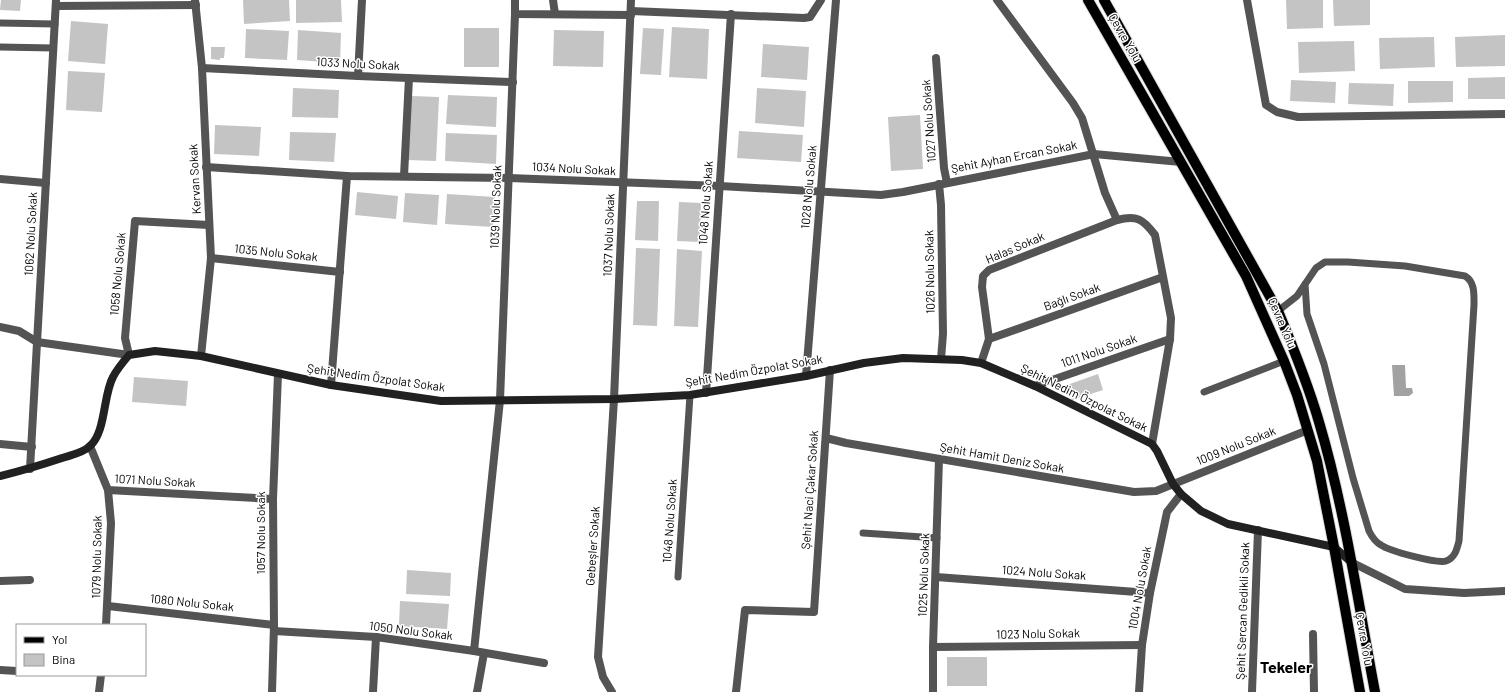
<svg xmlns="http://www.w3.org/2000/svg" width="1505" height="692" font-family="Barlow,sans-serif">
  <rect width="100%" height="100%" fill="#fff"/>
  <path fill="#a2a2a2" d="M1392 365H1405L1406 388H1412L1413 393 1409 396H1394Z"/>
  <g fill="#c4c4c4">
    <path d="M1 0H21L20 11 0 10Z"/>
    <path d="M243 0H289L290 21 244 24Z"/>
    <path d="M296 0H341L342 22 296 23Z"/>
    <path d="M1286 0H1323V28L1287 29Z"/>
    <path d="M1333 0H1370V25L1334 26Z"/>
    <path d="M71 21 108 24 105 64 68 61Z"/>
    <path d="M672 27 709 29 707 79 669 77Z"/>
    <rect x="464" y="28" width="35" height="39"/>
    <path d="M643 28 664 29 661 75 640 74Z"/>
    <path d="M246 29 289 31 287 60 245 58Z"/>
    <path d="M298 30 341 33 340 63 297 60Z"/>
    <path d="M554 30 604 31 603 67 553 66Z"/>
    <path d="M1505 35V66L1456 67 1455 37Z"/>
    <path d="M1434 37 1435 67 1380 69 1379 38Z"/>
    <path d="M1354 41 1355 71 1299 73 1298 42Z"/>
    <path d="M763 44 809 47 807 80 761 77Z"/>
    <path d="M211 47H225L224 58H220V60L211 59Z"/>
    <path d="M68 71 105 73 102 112 66 110Z"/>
    <path d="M1505 77V99H1468V78Z"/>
    <path d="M1291 80 1336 82 1335 103 1290 101Z"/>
    <path d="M1408 81H1453V102L1408 103Z"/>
    <path d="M1349 83 1394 84 1393 106 1348 104Z"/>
    <path d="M293 88 339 90 338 118 292 117Z"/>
    <path d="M757 88 806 91 804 127 755 123Z"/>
    <path d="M448 95 497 97 496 127 446 124Z"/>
    <path d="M411 96 439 97 436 161 408 160Z"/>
    <path d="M920 115 923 169 891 171 888 117Z"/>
    <path d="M215 125 261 127 259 156 214 154Z"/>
    <path d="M739 131 803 135 801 162 737 158Z"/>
    <path d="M290 132 336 133 334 162 289 160Z"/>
    <path d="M446 133 497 135 496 164 445 161Z"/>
    <path d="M357 192 398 196 396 219 355 215Z"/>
    <path d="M405 193 439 195 437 225 403 222Z"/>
    <path d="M447 194 495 197 493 227 445 224Z"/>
    <path d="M637 201H659L658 241 635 240Z"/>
    <path d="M679 202 701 203 700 242 677 241Z"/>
    <path d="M636 248 660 249 657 326 633 325Z"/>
    <path d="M677 249 702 251 698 327 674 326Z"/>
    <path d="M1098 374 1103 390 1072 400 1067 385Z"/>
    <path d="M134 377 188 381 186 406 132 402Z"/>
    <path d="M407 570 451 573 450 596 406 594Z"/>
    <path d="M400 601 449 604 447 629 399 626Z"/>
    <rect x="947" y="657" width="40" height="29"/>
  </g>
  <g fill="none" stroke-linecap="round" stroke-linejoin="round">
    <g stroke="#dbdbdb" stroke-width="12">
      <g id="primary">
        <path d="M1088 0 1246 276 1284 361 1297 395 1317 461 1334 547 1360 692"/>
        <path d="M1104 0 1278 311C1293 347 1308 384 1319 422 1345 510 1358 602 1375 692"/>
      </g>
    </g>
    <g stroke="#545454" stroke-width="7">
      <path d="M0 23 55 24"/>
      <path d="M0 47 53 48"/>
      <path d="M1278 311 1297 296 1316 268 1325 262H1348L1405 266 1465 276C1475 282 1474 294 1474 305L1459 541C1457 549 1455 558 1446 561 1438 564 1389 551 1381 545 1375 542 1372 537 1369 531L1353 478 1324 364 1307 314 1305 284"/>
      <path d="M1204 392 1284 361"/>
      <path d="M863 533 937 538"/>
      <path d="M678 577 690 395"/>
    </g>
    <g stroke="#545454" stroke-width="8">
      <path d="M195 0 202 68 211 258 201 356"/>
      <path d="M515 0V14L631 15"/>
      <path d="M553 0 555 14"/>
      <path d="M997 0 1073 103 1082 118 1105 193 1117 220C1137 215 1143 219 1155 235L1171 318 1170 339 1152 444"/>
      <path d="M1247 0 1266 105 1277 112 1298 117 1505 114"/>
      <path d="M56 6 196 5"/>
      <path d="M631 11 804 18 810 17 821 0"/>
      <path d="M936 58 944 168 947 183"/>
      <path d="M202 68 358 76 513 82"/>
      <path d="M358 76 362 0"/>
      <path d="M206 167 347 176 509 178 720 186 881 195 903 192 1094 154 1181 162"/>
      <path d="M404 176 409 78"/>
      <path d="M0 179 46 183"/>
      <path d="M939 184 941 205 943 334 941 359"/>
      <path d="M211 258 340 272"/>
      <path d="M0 327 19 331 37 342 129 355 125 338 135 221 209 225"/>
      <path d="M989 339 1163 277"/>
      <path d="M981 363 989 339 982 287 983 276 989 270 1117 220"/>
      <path d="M806 376 836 0"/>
      <path d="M331 385 347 176"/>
      <path d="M1035 386 1170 339"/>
      <path d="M706 393 731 14"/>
      <path d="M826 438 846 443 1134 492 1156 491 1308 430"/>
      <path d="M0 444 32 447"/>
      <path d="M90 446 108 490 273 499"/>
      <path d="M30 469 56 0"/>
      <path d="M1351 562 1405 589 1464 593 1505 591"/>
      <path d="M936 577 1150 593"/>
      <path d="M0 581 30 580"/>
      <path d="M108 606 274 625"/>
      <path d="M106 625 111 523 108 490"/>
      <path d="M274 631 376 637 474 651 544 663"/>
      <path d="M1313 634 1314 692"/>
      <path d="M933 647 1142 645"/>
      <path d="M474 651 500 400 515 14"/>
      <path d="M0 670 17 671"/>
      <path d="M99 692 101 675"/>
      <path d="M272 692 274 625 273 499 278 374"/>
      <path d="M373 692 376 637"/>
      <path d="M477 692 484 653"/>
      <path d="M612 692 603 677 598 657 614 399 631 0"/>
      <path d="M736 692 745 610 814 612 830 370"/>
      <path d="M933 692V647L939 459"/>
      <path d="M1139 692 1142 645 1150 593 1167 512 1181 494"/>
      <path d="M1252 692 1258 530"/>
    </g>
    <path stroke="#212121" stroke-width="8" d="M0 476C21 471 41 465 62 458 71 455 83 453 90 446 106 432 103 395 113 377 117 369 123 362 129 355L155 351 201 356 331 385 441 401 614 399 690 395 806 376 864 363 903 358 962 360 981 363 1035 386 1152 444 1157 451 1173 484 1181 494 1201 511 1228 524 1334 547 1351 562"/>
    <use href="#primary" stroke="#000" stroke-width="10"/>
  </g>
  <g text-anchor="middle" stroke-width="3" stroke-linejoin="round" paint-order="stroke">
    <g font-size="12" fill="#000" stroke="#fff">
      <text transform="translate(1125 38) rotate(60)" y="4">Çevre Yolu</text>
      <text transform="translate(358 64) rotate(3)" y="4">1033 Nolu Sokak</text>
      <text transform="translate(929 121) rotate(-94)" y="4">1027 Nolu Sokak</text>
      <text transform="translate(1014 157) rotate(-11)" y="4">Şehit Ayhan Ercan Sokak</text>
      <text transform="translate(574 169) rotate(3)" y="4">1034 Nolu Sokak</text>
      <text transform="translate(195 179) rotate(-93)" y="4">Kervan Sokak</text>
      <text transform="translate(809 187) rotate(-85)" y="4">1028 Nolu Sokak</text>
      <text transform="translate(706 203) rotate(-86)" y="4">1048 Nolu Sokak</text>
      <text transform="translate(496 207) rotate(-88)" y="4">1039 Nolu Sokak</text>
      <text transform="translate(31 234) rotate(-87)" y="4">1062 Nolu Sokak</text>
      <text transform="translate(609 235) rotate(-88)" y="4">1037 Nolu Sokak</text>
      <text transform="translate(1015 248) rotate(-23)" y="4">Halas Sokak</text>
      <text transform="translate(276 253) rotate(6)" y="4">1035 Nolu Sokak</text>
      <text transform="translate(930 272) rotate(-91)" y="4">1026 Nolu Sokak</text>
      <text transform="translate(118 274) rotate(-85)" y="4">1058 Nolu Sokak</text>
      <text transform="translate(1072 297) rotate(-20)" y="4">Bağlı Sokak</text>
      <text transform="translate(1282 323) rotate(67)" y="4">Çevre Yolu</text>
      <text transform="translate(1099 351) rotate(-19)" y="4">1011 Nolu Sokak</text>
      <text transform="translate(754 371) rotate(-10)" y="4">Şehit Nedim Özpolat Sokak</text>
      <text transform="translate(376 378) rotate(8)" y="4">Şehit Nedim Özpolat Sokak</text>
      <text transform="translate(1084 398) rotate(26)" y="4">Şehit Nedim Özpolat Sokak</text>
      <text transform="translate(1236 446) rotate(-22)" y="4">1009 Nolu Sokak</text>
      <text transform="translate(1002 458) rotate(10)" y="4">Şehit Hamit Deniz Sokak</text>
      <text transform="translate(155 481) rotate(3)" y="4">1071 Nolu Sokak</text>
      <text transform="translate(810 490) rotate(-86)" y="4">Şehit Naci Çakar Sokak</text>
      <text transform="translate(670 521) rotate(-86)" y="4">1048 Nolu Sokak</text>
      <text transform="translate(261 533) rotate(-90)" y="4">1057 Nolu Sokak</text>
      <text transform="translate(593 546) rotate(-86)" y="4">Gebeşler Sokak</text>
      <text transform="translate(97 557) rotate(-89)" y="4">1079 Nolu Sokak</text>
      <text transform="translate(1044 573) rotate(4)" y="4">1024 Nolu Sokak</text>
      <text transform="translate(924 575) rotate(-88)" y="4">1025 Nolu Sokak</text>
      <text transform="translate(1140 588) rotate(-80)" y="4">1004 Nolu Sokak</text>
      <text transform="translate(192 603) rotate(6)" y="4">1080 Nolu Sokak</text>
      <text transform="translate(1243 611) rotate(-88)" y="4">Şehit Sercan Gedikli Sokak</text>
      <text transform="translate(411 631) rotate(7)" y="4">1050 Nolu Sokak</text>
      <text transform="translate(1038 634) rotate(-1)" y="4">1023 Nolu Sokak</text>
      <text transform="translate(1364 639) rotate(80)" y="4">Çevre Yolu</text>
    </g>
    <g font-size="16" font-weight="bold" fill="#000" stroke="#fff">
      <text x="1286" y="673">Tekeler</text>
    </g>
  </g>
  <rect x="16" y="624" width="130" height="52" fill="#ffffff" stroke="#999999"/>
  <rect x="24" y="637" width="20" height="6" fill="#000000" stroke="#999999"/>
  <text x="52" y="644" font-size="12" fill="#000000">Yol</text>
  <rect x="24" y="654" width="20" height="12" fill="#c4c4c4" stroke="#999999"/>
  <text x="52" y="664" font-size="12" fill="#000000">Bina</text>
</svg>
